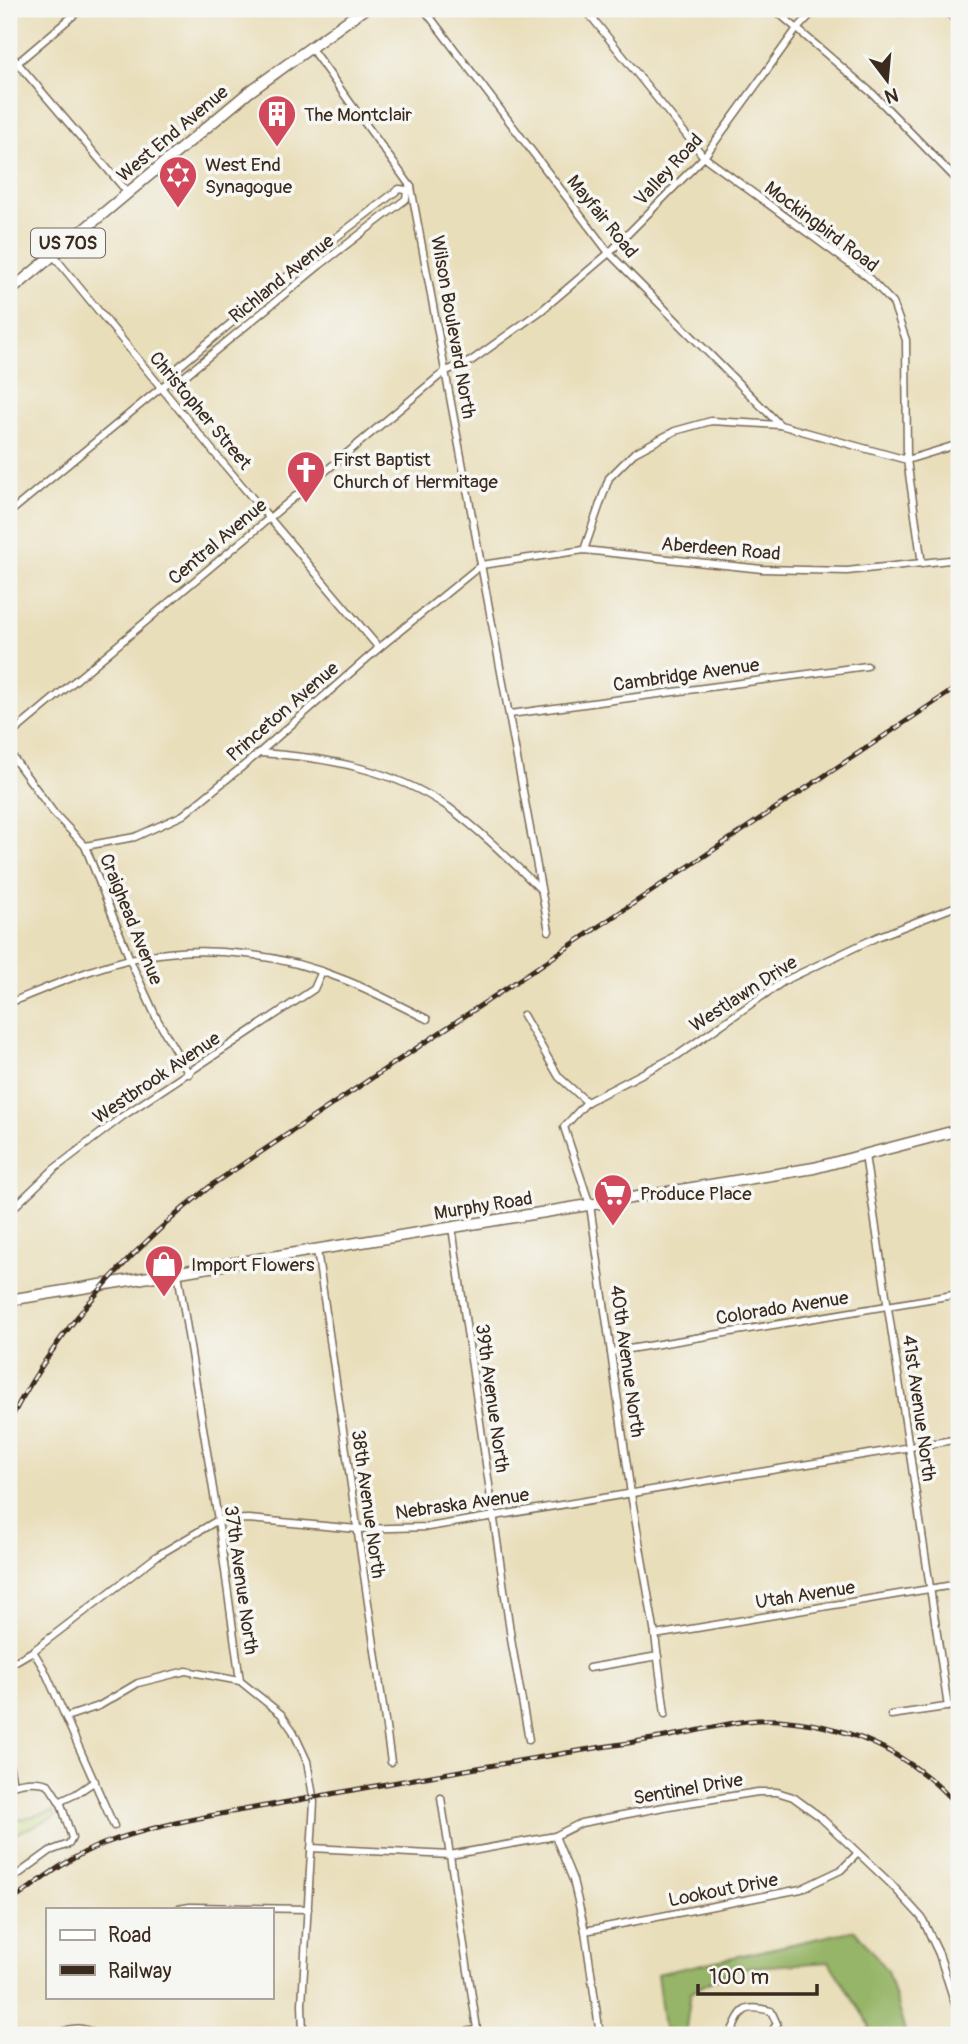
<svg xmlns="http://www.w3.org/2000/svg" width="968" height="2044" font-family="Pangolin,sans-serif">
  <rect width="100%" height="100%" fill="#f6f6f2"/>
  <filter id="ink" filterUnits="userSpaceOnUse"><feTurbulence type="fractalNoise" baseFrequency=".0143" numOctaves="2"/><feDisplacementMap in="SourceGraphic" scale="14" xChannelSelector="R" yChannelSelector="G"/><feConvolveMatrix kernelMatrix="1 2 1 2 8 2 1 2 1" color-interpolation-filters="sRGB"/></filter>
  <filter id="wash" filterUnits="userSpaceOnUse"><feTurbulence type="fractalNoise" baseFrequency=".00686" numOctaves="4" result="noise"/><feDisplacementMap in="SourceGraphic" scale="28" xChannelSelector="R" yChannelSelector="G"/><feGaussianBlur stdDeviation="1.57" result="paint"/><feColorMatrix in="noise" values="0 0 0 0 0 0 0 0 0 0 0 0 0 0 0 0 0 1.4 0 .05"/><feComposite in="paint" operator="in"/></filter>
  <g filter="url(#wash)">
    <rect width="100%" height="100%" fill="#e9deba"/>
    <path fill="#bdd377" stroke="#7c7e4a" stroke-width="2" d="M53 1811 56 1816 17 1833 9 1840V1822Z"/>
    <path fill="#96b568" stroke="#687043" stroke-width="2" d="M855 1930 887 1971 906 2035H870L869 2024 829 1962 737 1968 691 1992 685 2035H665L657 1974Z"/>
  </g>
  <g filter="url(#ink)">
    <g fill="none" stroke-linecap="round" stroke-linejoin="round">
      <g stroke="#786955" stroke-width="9">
        <g id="minor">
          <path d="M424 9 609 253 780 425"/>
          <path d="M585 9 704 157 868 277 893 303 906 340 907 460 922 564"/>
          <path d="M774 9 873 94 959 182"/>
          <path d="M310 47 411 187 549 931"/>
          <path d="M9 53 128 193"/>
          <path d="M9 70 81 9"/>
          <path d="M53 255 217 456 379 648"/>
          <path d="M169 381 175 384 320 265 406 199 407 190"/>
          <path d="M9 513 169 381V375L308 259 399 189 407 190 411 187"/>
          <path d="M584 550 609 478 634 453 675 431 711 421 780 425 907 460 959 444"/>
          <path d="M510 714 867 666"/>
          <path d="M9 736 438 377 446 371 471 361 542 310 609 253 704 157 796 30 816 9"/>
          <path d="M9 752 53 812 85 846 133 967 157 1019 189 1074"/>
          <path d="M260 753C324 757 393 769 448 807 481 831 510 860 540 889"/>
          <path d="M85 846 135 837 183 815 259 753 379 648 481 565 584 550 762 569 847 571 959 559"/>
          <path d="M9 1003C49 987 98 965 140 957 207 944 282 954 345 980 373 991 400 1006 427 1019"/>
          <path d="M523 1015 559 1077 587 1102"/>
          <path d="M865 1155 948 1707"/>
          <path d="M9 1212 54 1169 123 1116 314 989 322 971"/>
          <path d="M452 1227 512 1645 529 1740"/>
          <path d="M317 1250 391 1762"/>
          <path d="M178 1273 218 1520 240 1681"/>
          <path d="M611 1352 959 1294"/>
          <path d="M655 1635 959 1584"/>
          <path d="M33 1651 44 1669 114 1826"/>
          <path d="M9 1665 33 1651 157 1556 218 1520 249 1519 357 1529 428 1527 959 1439"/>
          <path d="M589 1668 658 1656"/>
          <path d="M665 1714 655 1635 631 1494 590 1205 564 1127 587 1102 678 1055 784 981 877 937 959 905"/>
          <path d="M891 1715 959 1705"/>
          <path d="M66 1717 99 1706 138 1683 186 1671 240 1681 281 1714 293 1731 307 1761 314 1802 302 2004 303 2035"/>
          <path d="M9 1763 13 1785"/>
          <path d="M9 1786C21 1782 36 1780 48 1784L61 1804 72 1838 69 1844 50 1851 9 1881"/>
          <path d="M441 1798 478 2035"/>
          <path d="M59 1802 76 1794 95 1781"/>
          <path d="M555 1836 573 1880 585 1931 600 2035"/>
          <path d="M311 1848 450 1855 555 1836 581 1823 669 1806 758 1792H777L793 1797 819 1816 891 1884 922 1918 939 1954 959 2016"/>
          <path d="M178 1909 190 1907 308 1909"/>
          <path d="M585 1931 801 1889 841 1870 857 1854"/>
          <path d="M54 2035C69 2028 82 2025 96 2035"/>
          <path d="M444 2035 477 2030"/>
          <path d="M730 2035C741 2011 742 2003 771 2011L777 2024 769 2035"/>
        </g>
      </g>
      <g stroke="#786955" stroke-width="10">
        <path id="tertiary" d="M946 9 959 23"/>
      </g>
      <g stroke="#786955" stroke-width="13">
        <g id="primary">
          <path d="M9 292 249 92 364 9"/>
          <path d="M9 1300 814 1168 959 1130"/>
        </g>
      </g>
      <use href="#minor" stroke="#fff" stroke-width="6"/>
      <use href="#tertiary" stroke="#fff" stroke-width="8"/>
      <use href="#primary" stroke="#fff" stroke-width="10"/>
      <g stroke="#3b2a1e" stroke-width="5">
        <g id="rail">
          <path d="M9 1422C58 1327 129 1250 213 1184L959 686"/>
          <path d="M9 1903C38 1882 69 1857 103 1844 167 1820 237 1812 304 1799 401 1781 499 1764 596 1748 622 1744 649 1740 675 1735 715 1728 747 1716 789 1721 855 1727 917 1758 959 1808"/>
        </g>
      </g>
      <use href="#rail" stroke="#f6f6f2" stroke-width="2.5" stroke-dasharray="8" stroke-linecap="butt"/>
    </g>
  </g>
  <defs>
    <g id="building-pin" transform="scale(2.0125)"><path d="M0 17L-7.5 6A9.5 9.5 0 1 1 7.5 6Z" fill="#d1495b" stroke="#f6f6f2"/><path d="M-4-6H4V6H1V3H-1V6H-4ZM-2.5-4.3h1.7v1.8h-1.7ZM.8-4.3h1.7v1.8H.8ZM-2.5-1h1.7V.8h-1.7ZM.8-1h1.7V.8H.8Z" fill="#fff"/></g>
    <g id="synagogue-pin" transform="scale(2.0125)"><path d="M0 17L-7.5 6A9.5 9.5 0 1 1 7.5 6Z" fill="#d1495b" stroke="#f6f6f2"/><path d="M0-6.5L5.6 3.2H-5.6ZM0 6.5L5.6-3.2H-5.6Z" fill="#fff"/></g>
    <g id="church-pin" transform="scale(2.0125)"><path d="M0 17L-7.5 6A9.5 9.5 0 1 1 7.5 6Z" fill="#d1495b" stroke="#f6f6f2"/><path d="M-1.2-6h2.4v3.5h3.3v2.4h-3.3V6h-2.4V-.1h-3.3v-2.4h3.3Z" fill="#fff"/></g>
    <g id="supermarket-pin" transform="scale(2.0125)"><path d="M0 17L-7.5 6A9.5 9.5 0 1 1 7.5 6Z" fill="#d1495b" stroke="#f6f6f2"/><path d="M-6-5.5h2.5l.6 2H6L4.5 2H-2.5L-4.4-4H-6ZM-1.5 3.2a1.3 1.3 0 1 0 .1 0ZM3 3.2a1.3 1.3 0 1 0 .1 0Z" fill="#fff"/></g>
    <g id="shop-pin" transform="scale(2.0125)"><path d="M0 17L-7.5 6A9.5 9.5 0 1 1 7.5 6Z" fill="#d1495b" stroke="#f6f6f2"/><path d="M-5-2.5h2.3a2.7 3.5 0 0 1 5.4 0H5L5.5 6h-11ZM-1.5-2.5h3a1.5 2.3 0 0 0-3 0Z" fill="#fff"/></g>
  </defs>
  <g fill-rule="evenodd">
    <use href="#building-pin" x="277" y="114"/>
    <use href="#synagogue-pin" x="178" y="175"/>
    <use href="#church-pin" x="306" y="470"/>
    <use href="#supermarket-pin" x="613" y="1193"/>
    <use href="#shop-pin" x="164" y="1264"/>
  </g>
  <g text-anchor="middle" stroke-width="7" stroke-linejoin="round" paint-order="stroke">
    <rect fill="#f6f6f2" stroke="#73675e" stroke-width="2" x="31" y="228.5" width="74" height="29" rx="5"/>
    <g font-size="18" font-weight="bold" fill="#3b2a1e">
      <text x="68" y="249">US 70S</text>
    </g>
    <g font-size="19" fill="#3b2a1e" stroke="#f6f6f2" text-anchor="start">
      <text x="304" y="121">The Montclair</text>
      <text x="205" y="171">West End<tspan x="205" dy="22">Synagogue</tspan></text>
      <text x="333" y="466">First Baptist<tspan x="333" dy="22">Church of Hermitage</tspan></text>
      <text x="640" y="1200">Produce Place</text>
      <text x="191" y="1271">Import Flowers</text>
    </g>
    <g font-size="19" fill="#3b2a1e" stroke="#f6f6f2">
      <text transform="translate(172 133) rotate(-40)" y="7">West End Avenue</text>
      <text transform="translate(668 169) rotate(-47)" y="7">Valley Road</text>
      <text transform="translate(603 216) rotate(51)" y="7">Mayfair Road</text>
      <text transform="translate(822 226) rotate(37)" y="7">Mockingbird Road</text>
      <text transform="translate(281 278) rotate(-39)" y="7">Richland Avenue</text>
      <text transform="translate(454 327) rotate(80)" y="7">Wilson Boulevard North</text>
      <text transform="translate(201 410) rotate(50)" y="7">Christopher Street</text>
      <text transform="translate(217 541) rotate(-40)" y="7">Central Avenue</text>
      <text transform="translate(721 548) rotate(5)" y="7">Aberdeen Road</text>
      <text transform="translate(686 674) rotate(-8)" y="7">Cambridge Avenue</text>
      <text transform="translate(282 711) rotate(-41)" y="7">Princeton Avenue</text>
      <text transform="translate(132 919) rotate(68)" y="7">Craighead Avenue</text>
      <text transform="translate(743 993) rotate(-33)" y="7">Westlawn Drive</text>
      <text transform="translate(156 1077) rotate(-34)" y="7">Westbrook Avenue</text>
      <text transform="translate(483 1205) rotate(-9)" y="7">Murphy Road</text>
      <text transform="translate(782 1307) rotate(-9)" y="7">Colorado Avenue</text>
      <text transform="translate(628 1361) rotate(82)" y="7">40th Avenue North</text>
      <text transform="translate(493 1398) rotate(82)" y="7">39th Avenue North</text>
      <text transform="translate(920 1408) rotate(82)" y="7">41st Avenue North</text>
      <text transform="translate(462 1503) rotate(-8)" y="7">Nebraska Avenue</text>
      <text transform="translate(369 1504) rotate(82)" y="7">38th Avenue North</text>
      <text transform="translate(242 1580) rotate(82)" y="7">37th Avenue North</text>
      <text transform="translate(805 1594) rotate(-9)" y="7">Utah Avenue</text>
      <text transform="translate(688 1788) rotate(-10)" y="7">Sentinel Drive</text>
      <text transform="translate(723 1889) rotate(-11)" y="7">Lookout Drive</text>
    </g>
  </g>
  <rect width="968" height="2044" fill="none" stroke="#f6f6f2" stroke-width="35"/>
  <rect x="46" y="1908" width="228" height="91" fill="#f6f6f2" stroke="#aba49d" stroke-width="2"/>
  <rect x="60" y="1930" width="35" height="10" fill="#ffffff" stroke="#aba49d" stroke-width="2"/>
  <text x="108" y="1942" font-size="21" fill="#3b2a1e">Road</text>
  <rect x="60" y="1965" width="35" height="10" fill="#3b2a1e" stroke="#aba49d" stroke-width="2"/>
  <text x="108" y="1978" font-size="21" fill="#3b2a1e">Railway</text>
  <g transform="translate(887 80) rotate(164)" stroke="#f6f6f2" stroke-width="5" paint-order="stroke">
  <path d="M0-5L12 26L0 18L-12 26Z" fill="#3b2a1e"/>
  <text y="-10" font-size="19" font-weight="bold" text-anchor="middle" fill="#3b2a1e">N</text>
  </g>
  <path d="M698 1984v10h119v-10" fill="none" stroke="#3b2a1e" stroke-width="3.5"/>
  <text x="709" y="1984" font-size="21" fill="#3b2a1e" stroke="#f6f6f2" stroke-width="5" paint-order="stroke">100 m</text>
</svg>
